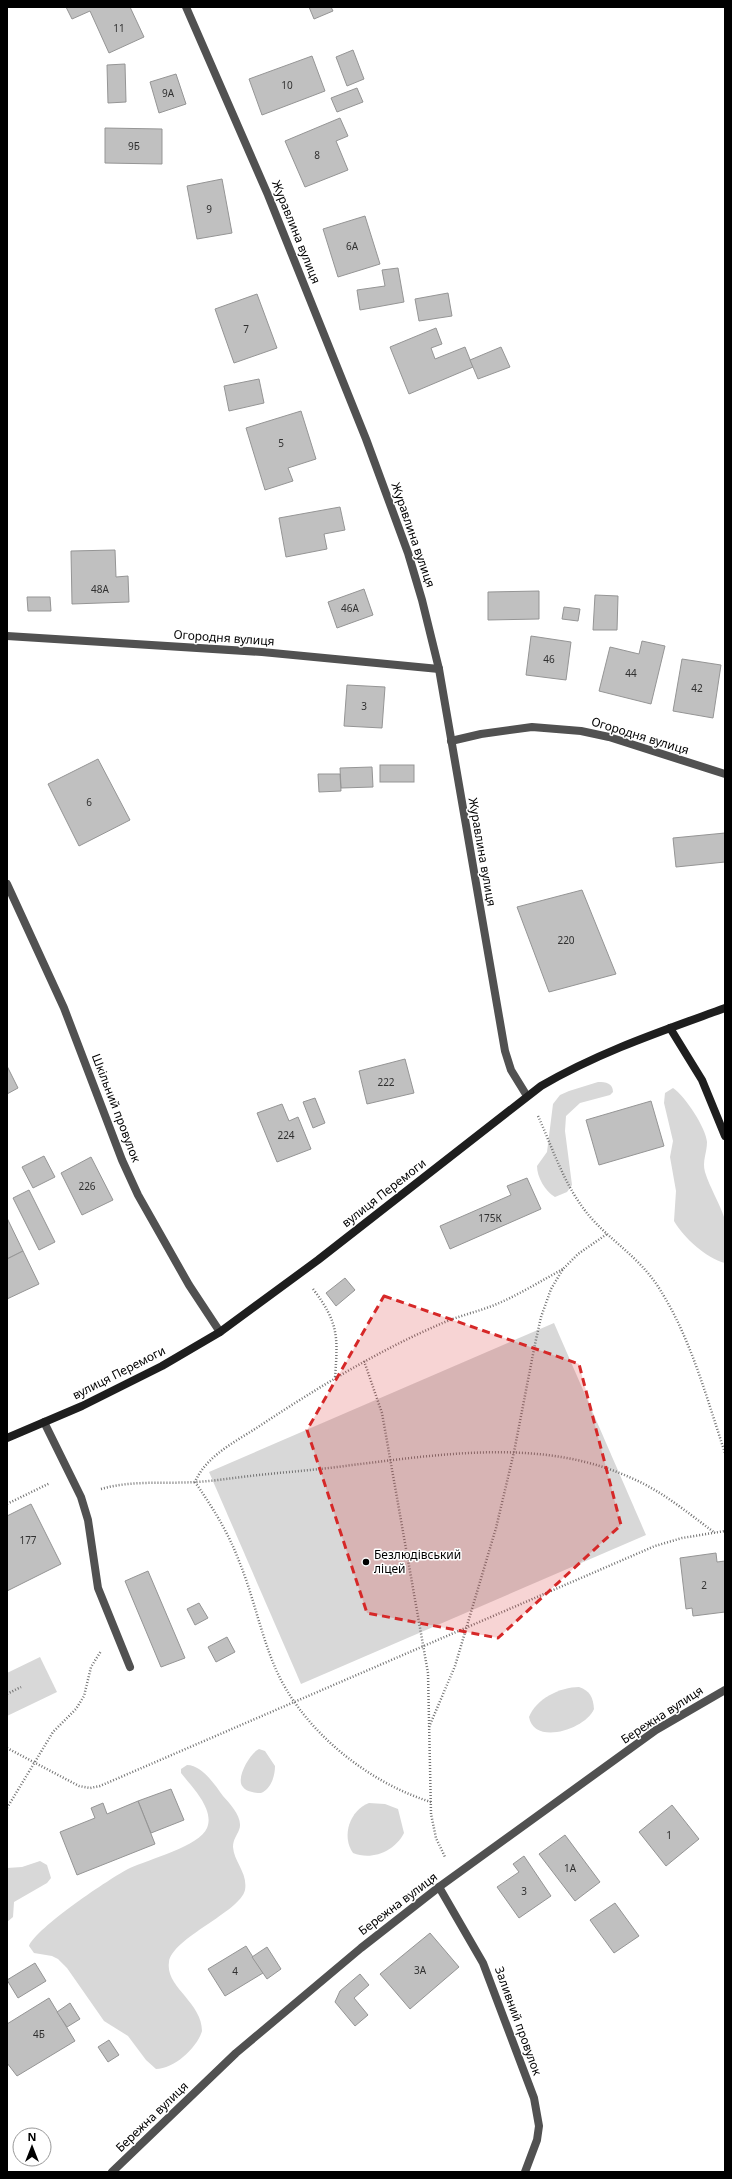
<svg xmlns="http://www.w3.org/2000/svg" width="732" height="2179" font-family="'Noto Sans',sans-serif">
  <rect width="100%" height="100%" fill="#fff"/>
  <g fill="#d8d8d8">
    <path d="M598 1082C606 1082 613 1083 613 1092L610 1095 580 1103 566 1116 565 1131 572 1185 567 1192 555 1197C545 1191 537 1177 537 1166L547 1152 553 1104 560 1095 569 1091Z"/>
    <path d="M673 1088C685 1096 706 1128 707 1142 707 1153 702 1161 705 1172 710 1188 719 1202 724 1217 728 1228 725 1251 725 1263 706 1258 684 1238 674 1221L676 1191 670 1157 673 1141 664 1103 665 1093Z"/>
    <path d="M554 1323 646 1535 301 1684 209 1472Z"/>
    <path d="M40 1657 57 1692 7 1716V1673Z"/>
    <path d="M579 1687C590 1691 593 1697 594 1709 586 1729 534 1746 529 1717 536 1699 560 1687 579 1687Z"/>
    <path d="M259 1749 265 1751 275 1766C275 1776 271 1789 261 1793 256 1793 246 1792 243 1787 235 1779 250 1753 259 1749Z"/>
    <path d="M187 1765C202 1765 215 1785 223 1796 230 1804 244 1818 239 1830 237 1835 233 1840 233 1847 234 1862 248 1873 245 1890 240 1912 172 1938 169 1962 165 1987 202 2002 202 2031 197 2048 174 2069 156 2069L146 2060 128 2036 104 2021 67 1968 58 1959 52 1956 34 1953 29 1946C36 1928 110 1878 130 1868 147 1860 200 1846 207 1828 215 1809 191 1786 181 1773V1769Z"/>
    <path d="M369 1803 385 1804 398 1809 404 1833C395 1851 372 1861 353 1853 341 1836 350 1810 369 1803Z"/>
    <path d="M40 1861 47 1865 51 1878 47 1883 14 1902 13 1917 7 1922V1868L22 1867Z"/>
  </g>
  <g fill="#c0c0c0" stroke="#959595">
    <path d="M66 7H130L144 37 109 53 90 11 72 19Z"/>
    <path d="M309 7H331L333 11 314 19Z"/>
    <path d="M353 50 364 79 347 86 336 57Z"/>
    <path d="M312 56 325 91 262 115 249 79Z"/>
    <path d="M125 64 126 102 108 103 107 65Z"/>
    <path d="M176 74 186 104 159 113 150 82Z"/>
    <path d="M357 88 363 102 337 112 331 98Z"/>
    <path d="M340 118 348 136 336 141 348 170 305 187 285 141Z"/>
    <path d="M105 128 162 129V164L105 163Z"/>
    <path d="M222 179 232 233 197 239 187 186Z"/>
    <path d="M365 216 380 264 338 277 323 229Z"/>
    <path d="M398 268 404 302 360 310 357 290 385 286 382 270Z"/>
    <path d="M448 293 452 316 419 321 415 299Z"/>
    <path d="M257 294 277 348 234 363 215 309Z"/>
    <path d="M436 328 442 344 431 348 435 359 465 347 473 367 409 394 390 347Z"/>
    <path d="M501 347 510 367 478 379 470 360Z"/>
    <path d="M259 379 264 403 229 411 224 386Z"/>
    <path d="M301 411 316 459 288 468 293 481 265 490 246 428Z"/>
    <path d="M340 507 345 530 324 534 327 549 286 557 279 518Z"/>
    <path d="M115 550 116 577 128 576 129 602 72 604 71 551Z"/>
    <path d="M364 589 373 615 337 628 328 602Z"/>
    <path d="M539 591V619L488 620V592Z"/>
    <path d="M595 595 618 596 617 630H593Z"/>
    <path d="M27 597H50L51 611H28Z"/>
    <path d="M564 607 580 609 578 621 562 619Z"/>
    <path d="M531 636 571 642 566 680 526 675Z"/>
    <path d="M642 641 665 646 651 704 599 691 610 647 639 654Z"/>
    <path d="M682 659 721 665 713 718 673 711Z"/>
    <path d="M347 685 385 687 382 728 344 726Z"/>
    <path d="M98 759 130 820 79 846 48 784Z"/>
    <rect x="380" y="765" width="34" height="17"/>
    <path d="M372 767 373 787 341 788 340 768Z"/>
    <path d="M318 774H340L341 791 319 792Z"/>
    <path d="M725 833V862L676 867 673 838Z"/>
    <path d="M582 890 616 974 549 992 517 907Z"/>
    <path d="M405 1059 414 1093 367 1104 359 1071Z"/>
    <path d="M7 1066 18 1088 7 1094Z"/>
    <path d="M315 1098 325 1123 313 1128 303 1102Z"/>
    <path d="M651 1101 664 1146 599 1165 586 1120Z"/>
    <path d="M282 1104 289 1121 298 1117 311 1149 277 1162 257 1113Z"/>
    <path d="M44 1156 55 1177 33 1188 22 1167Z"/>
    <path d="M91 1157 113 1200 82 1215 61 1173Z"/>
    <path d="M527 1178 541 1209 450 1249 440 1226 511 1195 507 1186Z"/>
    <path d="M29 1190 55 1242 39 1250 13 1198Z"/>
    <path d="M7 1218 23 1251 7 1259Z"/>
    <path d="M23 1251 39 1284 7 1299V1259Z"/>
    <path d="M345 1278 355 1290 336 1306 326 1293Z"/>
    <path d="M31 1504 61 1564 7 1591V1516Z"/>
    <path d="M716 1553 717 1562 725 1561V1612L693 1616 692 1608 686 1609 680 1558Z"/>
    <path d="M148 1571 185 1658 161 1667 125 1581Z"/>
    <path d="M199 1603 208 1618 195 1625 187 1609Z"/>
    <path d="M227 1637 235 1652 216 1662 208 1647Z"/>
    <path d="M171 1789 184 1820 151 1833 138 1801Z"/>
    <path d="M138 1801 155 1844 77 1875 60 1832 95 1818 91 1808 103 1803 107 1814Z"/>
    <path d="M672 1805 699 1839 666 1866 639 1832Z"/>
    <path d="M565 1835 600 1882 575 1901 539 1854Z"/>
    <path d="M524 1856 551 1896 519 1918 497 1887 519 1872 513 1864Z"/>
    <path d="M615 1903 639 1936 614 1953 590 1920Z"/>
    <path d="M430 1933 459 1967 410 2009 380 1974Z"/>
    <path d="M246 1946 263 1973 225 1996 208 1969Z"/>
    <path d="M267 1947 281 1969 267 1979 252 1957Z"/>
    <path d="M35 1963 46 1981 18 1998 7 1980Z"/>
    <path d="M360 1974 369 1985 354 1998 368 2015 355 2026 335 2002 340 1991Z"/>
    <path d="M49 1998 75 2041 17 2076 7 2063V2024Z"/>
    <path d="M70 2003 80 2019 67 2027 57 2012Z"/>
    <path d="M109 2040 119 2055 108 2062 98 2047Z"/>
  </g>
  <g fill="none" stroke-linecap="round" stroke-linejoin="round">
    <g stroke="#737373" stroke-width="2.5" stroke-dasharray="1 2" stroke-linecap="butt">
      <path d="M538 1116C554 1151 566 1191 593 1220 614 1243 638 1257 657 1285 690 1335 706 1396 725 1453"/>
      <path d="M313 1289C339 1323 338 1337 335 1378"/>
      <path d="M364 1361 382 1413 428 1673 431 1814 436 1838 445 1857"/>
      <path d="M101 1489C132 1480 164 1484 196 1482 214 1481 232 1478 250 1476 284 1472 318 1470 352 1465 444 1454 542 1438 629 1477 661 1490 688 1513 715 1533"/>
      <path d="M7 1504 50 1483"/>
      <path d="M7 1694 21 1687"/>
      <path d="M429 1727 455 1666 496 1528 514 1452 535 1344 541 1317 551 1289 563 1269 578 1254 607 1234"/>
      <path d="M7 1748 79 1786 90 1788 100 1786 655 1546 682 1538 725 1531"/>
      <path d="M431 1802C366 1782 300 1728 274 1665 260 1631 253 1595 239 1561 228 1532 213 1508 195 1482 206 1456 235 1442 258 1427 317 1388 379 1350 445 1322 462 1315 480 1311 497 1304 520 1294 541 1281 563 1269"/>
      <path d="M7 1808 53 1732 76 1709 84 1696 91 1667 101 1651"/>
    </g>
    <path stroke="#515151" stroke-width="8" d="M44 1422 81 1497 88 1520 98 1588 130 1667"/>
    <g stroke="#515151" stroke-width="8">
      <path d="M186 7 268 195 366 439 408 553 422 600 439 669 505 1051 511 1070 527 1096"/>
      <path d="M7 636 262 652 439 669"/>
      <path d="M451 741 481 734 532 727 581 731 609 737 725 774"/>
      <path d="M7 884 64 1008 122 1160 138 1195 189 1285 220 1332"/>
      <path d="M439 1887 483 1963 534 2098 539 2126 537 2140 525 2172"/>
      <path d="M112 2172 236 2053 361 1948 439 1887 656 1730 725 1690"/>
    </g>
    <g stroke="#1e1e1e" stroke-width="8">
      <path d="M670 1028 702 1080 725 1136"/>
      <path d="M7 1438 82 1406 162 1366 220 1332 318 1260 541 1086C599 1052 662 1031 725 1008"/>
    </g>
  </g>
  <path fill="#d62828" fill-opacity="0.2" stroke="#d62828" stroke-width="3" stroke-dasharray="8 5" stroke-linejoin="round" d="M384 1296 579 1364 621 1525 498 1638 367 1613 307 1430Z"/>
  <circle fill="#000" stroke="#fff" stroke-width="1.5" cx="366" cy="1562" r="4"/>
  <g text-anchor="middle" stroke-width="3" stroke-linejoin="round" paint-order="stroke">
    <g font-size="10" fill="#303030">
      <text x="119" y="32">11</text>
      <text x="287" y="89">10</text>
      <text x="168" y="97">9А</text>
      <text x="134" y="150">9Б</text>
      <text x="317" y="159">8</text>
      <text x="209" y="213">9</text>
      <text x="352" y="250">6А</text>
      <text x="246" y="333">7</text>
      <text x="281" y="447">5</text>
      <text x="100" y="593">48А</text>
      <text x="350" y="612">46А</text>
      <text x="549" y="663">46</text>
      <text x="631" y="677">44</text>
      <text x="697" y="692">42</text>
      <text x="364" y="710">3</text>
      <text x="89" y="806">6</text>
      <text x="566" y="944">220</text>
      <text x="386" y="1086">222</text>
      <text x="286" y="1139">224</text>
      <text x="87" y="1190">226</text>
      <text x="490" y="1222">175К</text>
      <text x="28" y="1544">177</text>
      <text x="704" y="1589">2</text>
      <text x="669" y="1839">1</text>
      <text x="570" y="1872">1А</text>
      <text x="524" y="1895">3</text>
      <text x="420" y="1974">3А</text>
      <text x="235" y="1975">4</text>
      <text x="39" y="2038">4Б</text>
    </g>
    <g font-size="12" fill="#000" stroke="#fff">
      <text transform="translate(296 232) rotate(68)" y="4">Журавлина вулиця</text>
      <text transform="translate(413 535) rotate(71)" y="4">Журавлина вулиця</text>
      <text transform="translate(224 638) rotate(4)" y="4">Огородня вулиця</text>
      <text transform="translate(640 736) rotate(17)" y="4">Огородня вулиця</text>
      <text transform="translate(482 852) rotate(80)" y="4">Журавлина вулиця</text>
      <text transform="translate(116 1108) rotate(69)" y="4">Шкільний провулок</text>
      <text transform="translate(384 1193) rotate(-38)" y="4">вулиця Перемоги</text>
      <text transform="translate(119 1373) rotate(-27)" y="4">вулиця Перемоги</text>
      <text transform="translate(662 1715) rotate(-33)" y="4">Бережна вулиця</text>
      <text transform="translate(398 1904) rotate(-37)" y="4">Бережна вулиця</text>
      <text transform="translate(518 2021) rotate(70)" y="4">Заливний провулок</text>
      <text transform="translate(152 2117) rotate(-44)" y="4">Бережна вулиця</text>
    </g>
    <g font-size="12" fill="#000" stroke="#fff" text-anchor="start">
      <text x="374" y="1559">Безлюдівський<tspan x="374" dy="14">ліцей</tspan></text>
    </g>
  </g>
  <rect width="732" height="2179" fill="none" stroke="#000000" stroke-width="16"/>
  <g transform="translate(32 2147)"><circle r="19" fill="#ffffff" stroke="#999999"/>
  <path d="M0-3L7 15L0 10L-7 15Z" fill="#000000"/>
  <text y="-6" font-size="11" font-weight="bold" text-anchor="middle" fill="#000000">N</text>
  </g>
</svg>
